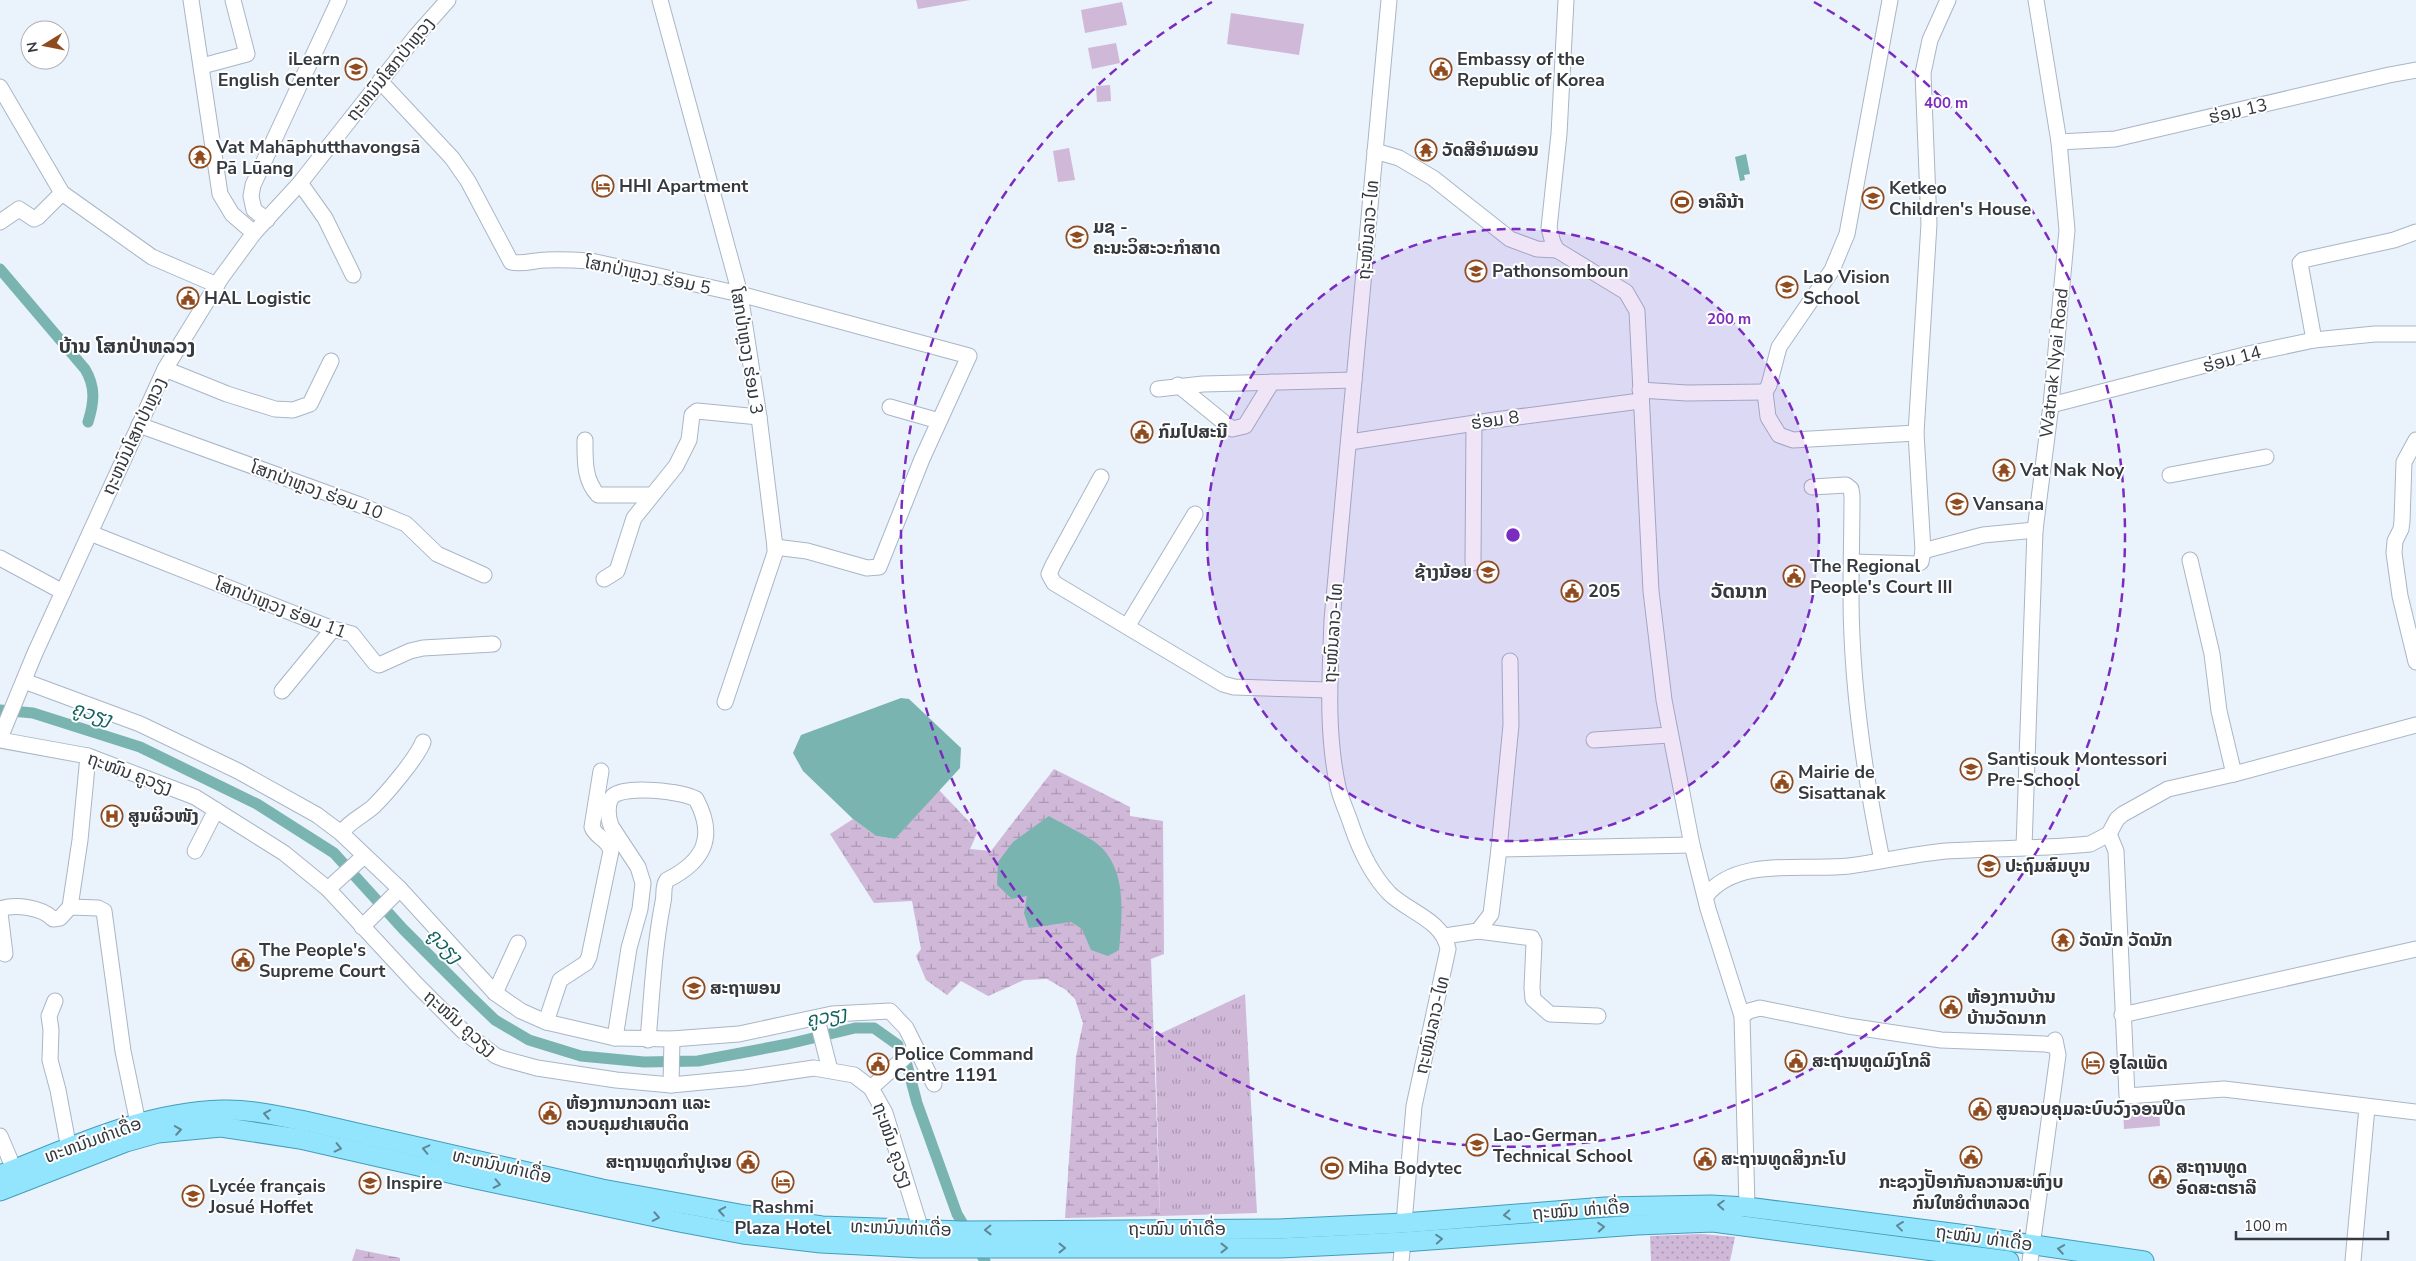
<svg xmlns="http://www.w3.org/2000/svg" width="2416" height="1261" font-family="'Nunito Sans','Noto Sans Lao',sans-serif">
  <defs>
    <pattern id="grass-tufts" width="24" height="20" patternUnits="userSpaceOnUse" patternTransform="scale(1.25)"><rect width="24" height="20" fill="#d0b8d9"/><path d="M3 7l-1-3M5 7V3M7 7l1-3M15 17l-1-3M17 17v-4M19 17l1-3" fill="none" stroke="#aa97b1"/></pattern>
    <pattern id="wetland-marsh" width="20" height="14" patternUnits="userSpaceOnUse" patternTransform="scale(1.25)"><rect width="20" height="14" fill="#d0b8d9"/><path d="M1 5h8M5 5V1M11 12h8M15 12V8" fill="none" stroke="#aa97b1"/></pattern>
    <pattern id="garden-dots" width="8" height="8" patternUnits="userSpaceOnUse" patternTransform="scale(1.25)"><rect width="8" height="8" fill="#d0b8d9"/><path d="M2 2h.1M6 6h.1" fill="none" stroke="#aa97b1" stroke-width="1.8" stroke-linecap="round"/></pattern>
  </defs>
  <rect width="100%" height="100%" fill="#eaf2fc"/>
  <path fill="url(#grass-tufts)" d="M1245 994 1257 1213 1160 1216 1155 1036Z"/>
  <g fill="url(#wetland-marsh)">
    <path d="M1054 769 1130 807V816L1163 821 1164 954 1151 959 1160 1216 1065 1218 1076 1057 1083 1023 1075 999 1066 990 1047 979 1024 980 988 996 961 981 947 995 926 980 916 956 921 949 912 901 874 903 830 834 853 819 876 836 895 839 939 790 978 831 970 849 991 851Z"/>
    <path d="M356 1249 400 1258V1261H352Z"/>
  </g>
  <path fill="url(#garden-dots)" d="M1702 1234 1735 1237 1730 1261H1651L1650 1236Z"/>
  <g fill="#d0b8d9">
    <path d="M916 0H970L918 9Z"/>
    <path d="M1122 2 1127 25 1085 33 1081 10Z"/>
    <path d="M1231 13 1304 24 1299 55 1227 44Z"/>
    <path d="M1116 43 1120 63 1092 69 1088 48Z"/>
    <path d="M1110 85 1111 101 1097 102 1096 86Z"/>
    <path d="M1069 148 1075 180 1058 182 1053 151Z"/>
    <path d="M2159 1108 2160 1126 2124 1129 2123 1111Z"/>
  </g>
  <g fill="#79b4b0">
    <path d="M1746 154 1750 174 1744 175 1745 180 1740 181 1735 157Z"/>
    <path d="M901 698 909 699 961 748 960 768 895 839 876 836 853 819 803 771 793 753 801 735Z"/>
    <path d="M1049 816C1064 825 1090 836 1102 848 1127 874 1122 916 1119 950L1108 956 1091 950 1082 929 1071 922 1029 928 1024 913 1027 896 1012 899 997 885 998 862 1013 842Z"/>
  </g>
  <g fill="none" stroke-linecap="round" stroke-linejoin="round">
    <g stroke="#79b4b0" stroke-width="11">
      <path d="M0 269 85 369C96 387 94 403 88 422"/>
      <path d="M0 710 33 713 140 747 257 804 334 853 403 929 469 995 495 1020 529 1040 581 1056 644 1062 698 1061 788 1044 855 1028H874L898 1045"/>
      <path d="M907 1065 917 1103 957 1214 985 1261"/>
    </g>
    <g stroke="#a9b6c6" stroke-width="17">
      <g id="minor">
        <path d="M191 0 220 194 232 214 254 233"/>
        <path d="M660 0 740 294 759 417 775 547V553L725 702"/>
        <path d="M1389 0 1332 620C1330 675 1326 732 1338 787 1341 800 1348 814 1352 827 1360 850 1372 875 1389 893 1408 912 1443 920 1448 949L1414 1106 1404 1223"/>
        <path d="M1566 0 1559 134 1549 228 1553 243 1557 250 1626 292 1637 311 1651 591 1664 700 1692 845 1708 909 1742 1016 1747 1207"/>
        <path d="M1890 0 1847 234 1832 270 1779 347 1769 385 1765 392 1768 417 1779 435 1793 440 1916 433"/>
        <path d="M202 66 247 54 233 0"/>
        <path d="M380 81 452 158 468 181 511 262C523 265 534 260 546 260 561 259 576 260 591 261L740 294 969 356 922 459 879 567 867 568 807 551 775 547"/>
        <path d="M0 87 62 193 152 257 217 285"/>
        <path d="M2059 142 2115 139 2389 75 2416 70"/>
        <path d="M1375 151 1399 158 1433 178 1510 239 1537 249 1557 250"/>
        <path d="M300 183 325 218 353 275"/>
        <path d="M267 220 254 210 251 196 253 185 339 0"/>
        <path d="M0 222 19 209 34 219 38 217 62 193"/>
        <path d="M2314 340 2300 263 2303 260 2394 240 2416 232"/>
        <path d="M165 369 227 394 275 409 293 410 310 404 331 361"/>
        <path d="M1178 385 1232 429 1245 426 1272 382"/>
        <path d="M1158 389 1203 384 1354 380"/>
        <path d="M1640 390 1687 393 1765 392"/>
        <path d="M2051 405 2248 354 2314 340 2375 334H2416"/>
        <path d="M890 407 939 421"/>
        <path d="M139 425 360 505 406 524 437 554 484 575"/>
        <path d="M585 440C585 460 584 480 598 495H651"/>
        <path d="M2416 440 2404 462 2402 521 2401 529 2395 541 2394 553 2400 596 2416 662"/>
        <path d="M1350 442 1495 420 1640 401"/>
        <path d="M2170 475 2266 457"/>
        <path d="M1101 477 1053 565 1049 574 1054 583 1223 684 1234 687 1329 690"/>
        <path d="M1812 487 1846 485 1851 489 1852 496C1852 529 1851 562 1851 595 1851 685 1864 773 1882 860"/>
        <path d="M90 533 333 629 352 634 375 663 379 665 410 651 423 648 493 644"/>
        <path d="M1923 551 1983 535 2035 530"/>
        <path d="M0 558 63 592"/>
        <path d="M2190 560 2212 654 2219 711 2234 774"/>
        <path d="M1853 562 1917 564 1921 562 1923 551 1916 433 1929 224 1923 73 1930 40 1948 0"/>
        <path d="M1473 563 1474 423"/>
        <path d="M604 579 617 571 634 518 676 466 689 440 692 415 697 411 759 417"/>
        <path d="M1128 625 1195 514"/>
        <path d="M24 681 140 724 238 771 317 815 341 833 400 889 495 993 521 1011 546 1022 615 1038 672 1039 739 1034 832 1014 890 1011 906 1028 934 1084"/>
        <path d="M282 691 333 629"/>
        <path d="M0 738 35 653 165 369 221 278 254 233 300 183 416 36 448 0"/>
        <path d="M0 740 88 756 195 797 284 853 328 889 417 985 463 1031 496 1056 504 1059 537 1068 616 1080 671 1085 745 1078 814 1068 854 1075 871 1088 885 1113 921 1230 920 1239"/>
        <path d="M1594 740 1669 735"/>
        <path d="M341 833C351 820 363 816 374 806 387 793 417 758 423 742"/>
        <path d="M2109 834 2116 851 2127 1096 2224 1089 2416 1112"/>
        <path d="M2024 847 2035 530 2051 405 2067 230 2059 142 2036 0"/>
        <path d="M1499 849 1692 845"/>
        <path d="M195 851 216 810"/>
        <path d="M328 889 364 856"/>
        <path d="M1706 896C1737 856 1804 871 1849 866 1881 862 1913 854 1946 851 1994 848 2042 849 2090 844L2109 834 2117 819 2123 814 2168 789 2234 774 2416 725"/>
        <path d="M70 907 80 840 88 756"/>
        <path d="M0 909C15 904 42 907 53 919L60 918 70 907 98 908 104 911 123 1051 138 1123"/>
        <path d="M0 913 5 954"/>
        <path d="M362 927 400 889"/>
        <path d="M1478 931 1491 914 1499 849 1511 725 1510 661"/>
        <path d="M1445 936 1478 931 1532 938 1534 942 1532 988 1533 999 1550 1014 1598 1016"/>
        <path d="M495 993 518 943"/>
        <path d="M55 1001 49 1016 51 1030 50 1060 58 1090 69 1149"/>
        <path d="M2122 1015 2416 949"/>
        <path d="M1742 1016 1749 1011 1760 1008 1848 1026 1941 1040 2045 1044 2055 1046"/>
        <path d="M817 1019 830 1070"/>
        <path d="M546 1022 560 980 586 963 589 957 611 851C607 837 596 838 592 827L601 771"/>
        <path d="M615 1038 629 948 640 909 643 883 638 867 611 826C608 818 606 803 613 796 625 785 682 791 696 799 717 838 703 862 667 880 662 887 665 895 663 902 654 948 652 994 648 1040"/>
        <path d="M671 1085 672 1039"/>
        <path d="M871 1088 915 1048"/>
        <path d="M0 1136 14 1169"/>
        <path d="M1401 1261 1403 1242"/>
        <path d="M2030 1261 2058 1055 2055 1040"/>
        <path d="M2353 1261 2367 1107"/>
      </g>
    </g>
    <g stroke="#439dba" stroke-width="21">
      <g id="major">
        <path d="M0 1175C72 1147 144 1112 222 1110 250 1109 278 1116 305 1121L602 1189 745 1215 822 1226 962 1231 1278 1229 1404 1223 1605 1207 1711 1205 1747 1207 1959 1234 2144 1261"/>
        <path d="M0 1191 126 1142 158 1133 221 1127 300 1139 462 1176 679 1222 743 1234 821 1243 920 1248H1280L1403 1242 1637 1225 1713 1222 2009 1261"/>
      </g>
    </g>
    <use href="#minor" stroke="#fff" stroke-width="15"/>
    <use href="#major" stroke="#93e5fd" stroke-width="19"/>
  </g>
  <defs><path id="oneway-chevron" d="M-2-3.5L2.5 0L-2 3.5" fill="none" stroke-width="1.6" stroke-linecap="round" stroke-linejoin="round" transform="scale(1.25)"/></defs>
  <g stroke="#5f8795">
    <use href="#oneway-chevron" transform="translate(267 1114) rotate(-169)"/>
    <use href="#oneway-chevron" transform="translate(178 1130) rotate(-9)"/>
    <use href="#oneway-chevron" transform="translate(338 1148) rotate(13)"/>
    <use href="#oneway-chevron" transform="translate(426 1149) rotate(-167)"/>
    <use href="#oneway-chevron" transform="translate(497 1184) rotate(12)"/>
    <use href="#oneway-chevron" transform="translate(1721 1205) rotate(-177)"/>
    <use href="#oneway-chevron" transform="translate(722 1211) rotate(-170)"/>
    <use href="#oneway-chevron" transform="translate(1507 1215) rotate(175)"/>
    <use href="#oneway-chevron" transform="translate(656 1217) rotate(11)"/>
    <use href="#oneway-chevron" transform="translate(1900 1226) rotate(-173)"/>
    <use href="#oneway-chevron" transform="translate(1601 1227) rotate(-4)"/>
    <use href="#oneway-chevron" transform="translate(988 1230) rotate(179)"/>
    <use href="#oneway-chevron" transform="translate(1439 1239) rotate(-4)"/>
    <use href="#oneway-chevron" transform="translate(1062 1248)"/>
    <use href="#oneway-chevron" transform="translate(1224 1248)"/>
    <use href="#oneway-chevron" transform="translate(2061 1249) rotate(-171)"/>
  </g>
  <circle cx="1513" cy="535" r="306" fill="#7b2cbf" fill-opacity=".12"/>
  <g fill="none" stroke="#7b2cbf" stroke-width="2.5" stroke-dasharray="9 6">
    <circle cx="1513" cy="535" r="306"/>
    <path d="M1814 2A612 612 0 1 1 1212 2"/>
  </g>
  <defs>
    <g id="school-ring" transform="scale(1.125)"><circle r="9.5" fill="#fff" stroke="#904c1f" stroke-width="1.5"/><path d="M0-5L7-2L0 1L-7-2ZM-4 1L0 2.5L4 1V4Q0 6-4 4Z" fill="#904c1f"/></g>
    <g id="civic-ring" transform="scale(1.125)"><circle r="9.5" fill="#fff" stroke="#904c1f" stroke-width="1.5"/><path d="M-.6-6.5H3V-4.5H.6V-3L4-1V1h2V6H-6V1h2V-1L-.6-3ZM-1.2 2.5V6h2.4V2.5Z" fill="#904c1f"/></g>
    <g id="temple-ring" transform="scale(1.125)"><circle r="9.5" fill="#fff" stroke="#904c1f" stroke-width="1.5"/><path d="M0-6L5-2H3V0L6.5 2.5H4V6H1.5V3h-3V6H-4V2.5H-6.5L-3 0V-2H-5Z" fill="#904c1f"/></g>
    <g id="hotel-ring" transform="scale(1.125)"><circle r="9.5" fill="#fff" stroke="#904c1f" stroke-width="1.5"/><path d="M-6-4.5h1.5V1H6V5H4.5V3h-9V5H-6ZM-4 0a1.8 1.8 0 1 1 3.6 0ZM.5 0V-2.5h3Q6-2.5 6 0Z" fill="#904c1f"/></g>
    <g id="stadium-ring" transform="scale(1.125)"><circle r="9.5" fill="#fff" stroke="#904c1f" stroke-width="1.5"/><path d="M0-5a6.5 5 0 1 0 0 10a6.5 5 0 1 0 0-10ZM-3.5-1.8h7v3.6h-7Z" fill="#904c1f"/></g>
    <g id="university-ring" transform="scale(1.125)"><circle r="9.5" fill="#fff" stroke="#904c1f" stroke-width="1.5"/><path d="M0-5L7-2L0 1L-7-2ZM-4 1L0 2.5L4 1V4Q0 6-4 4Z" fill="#904c1f"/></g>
    <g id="hospital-ring" transform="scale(1.125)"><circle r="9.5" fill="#fff" stroke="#904c1f" stroke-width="1.5"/><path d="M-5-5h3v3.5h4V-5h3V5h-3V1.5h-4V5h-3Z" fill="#904c1f"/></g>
  </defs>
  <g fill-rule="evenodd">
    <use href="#school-ring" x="356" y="69"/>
    <use href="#civic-ring" x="1441" y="69"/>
    <use href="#temple-ring" x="1426" y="150"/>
    <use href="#temple-ring" x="200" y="157"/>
    <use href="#hotel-ring" x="603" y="186"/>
    <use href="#school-ring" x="1873" y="198"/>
    <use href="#stadium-ring" x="1682" y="202"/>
    <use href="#university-ring" x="1077" y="237"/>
    <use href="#school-ring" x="1476" y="271"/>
    <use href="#school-ring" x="1787" y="287"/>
    <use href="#civic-ring" x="188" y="298"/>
    <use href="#civic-ring" x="1142" y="432"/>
    <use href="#temple-ring" x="2004" y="470"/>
    <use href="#school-ring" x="1957" y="504"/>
    <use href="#school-ring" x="1488" y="572"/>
    <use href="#civic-ring" x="1794" y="576"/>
    <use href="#civic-ring" x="1572" y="591"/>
    <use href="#school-ring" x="1971" y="769"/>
    <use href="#civic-ring" x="1782" y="782"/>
    <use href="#hospital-ring" x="112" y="816"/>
    <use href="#school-ring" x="1989" y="866"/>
    <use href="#temple-ring" x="2063" y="940"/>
    <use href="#civic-ring" x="243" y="960"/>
    <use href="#school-ring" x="694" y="988"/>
    <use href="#civic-ring" x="1951" y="1007"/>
    <use href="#civic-ring" x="1796" y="1061"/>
    <use href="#hotel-ring" x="2093" y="1063"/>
    <use href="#civic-ring" x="878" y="1064"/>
    <use href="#civic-ring" x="1980" y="1109"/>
    <use href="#civic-ring" x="550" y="1113"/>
    <use href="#school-ring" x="1477" y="1145"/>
    <use href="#civic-ring" x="1971" y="1157"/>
    <use href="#civic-ring" x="1705" y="1159"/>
    <use href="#civic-ring" x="748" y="1162"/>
    <use href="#stadium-ring" x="1332" y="1168"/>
    <use href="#civic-ring" x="2160" y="1177"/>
    <use href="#hotel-ring" x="783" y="1182"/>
    <use href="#school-ring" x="370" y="1183"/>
    <use href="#school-ring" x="193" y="1196"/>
  </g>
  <g text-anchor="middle" stroke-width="4" stroke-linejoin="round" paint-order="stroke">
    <g font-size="18" font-weight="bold" fill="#353a40" stroke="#fff" text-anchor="start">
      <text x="340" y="65" text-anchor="end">iLearn<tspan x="340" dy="21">English Center</tspan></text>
      <text x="1457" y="65">Embassy of the<tspan x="1457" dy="21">Republic of Korea</tspan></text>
      <text x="216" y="153">Vat Mahāphutthavongsā<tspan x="216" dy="21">Pā Lūang</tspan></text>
      <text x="1442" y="156">ວັດສີອຳມຜອນ</text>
      <text x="619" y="192">HHI Apartment</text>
      <text x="1889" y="194">Ketkeo<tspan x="1889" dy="21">Children's House</tspan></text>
      <text x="1698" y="208">ອາລີນ້າ</text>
      <text x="1093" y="233">ມຊ -<tspan x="1093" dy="21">ຄະນະວິສະວະກຳສາດ</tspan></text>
      <text x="1492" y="277">Pathonsomboun</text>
      <text x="1803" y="283">Lao Vision<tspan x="1803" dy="21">School</tspan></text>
      <text x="204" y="304">HAL Logistic</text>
      <text x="1158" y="438">ກົມໄປສະນີ</text>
      <text x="2020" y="476">Vat Nak Noy</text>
      <text x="1973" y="510">Vansana</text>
      <text x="1810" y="572">The Regional<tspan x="1810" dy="21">People's Court III</tspan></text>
      <text x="1472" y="578" text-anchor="end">ຊ້າງນ້ອຍ</text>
      <text x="1588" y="597">205</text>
      <text x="1987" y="765">Santisouk Montessori<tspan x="1987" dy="21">Pre-School</tspan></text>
      <text x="1798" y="778">Mairie de<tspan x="1798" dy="21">Sisattanak</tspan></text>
      <text x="128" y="822">ສູນຜິວໜັງ</text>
      <text x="2005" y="872">ປະຖົມສົມບູນ</text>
      <text x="2079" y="946">ວັດນັກ ວັດນັກ</text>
      <text x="259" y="956">The People's<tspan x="259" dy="21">Supreme Court</tspan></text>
      <text x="710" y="994">ສະຖາພອນ</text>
      <text x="1967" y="1003">ຫ້ອງການບ້ານ<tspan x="1967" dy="21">ບ້ານວັດນາກ</tspan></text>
      <text x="894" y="1060">Police Command<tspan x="894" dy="21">Centre 1191</tspan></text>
      <text x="1812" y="1067">ສະຖານທູດມົງໂກລີ</text>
      <text x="2109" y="1069">ອູໄລເພັດ</text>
      <text x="566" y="1109">ຫ້ອງການກວດກາ ແລະ<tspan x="566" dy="21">ຄວບຄຸມຢາເສບຕິດ</tspan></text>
      <text x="1996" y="1115">ສູນຄວບຄຸມລະບົບວົງຈອນປິດ</text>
      <text x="1493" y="1141">Lao-German<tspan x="1493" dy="21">Technical School</tspan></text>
      <text x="1721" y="1165">ສະຖານທູດສິງກະໂປ</text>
      <text x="732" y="1168" text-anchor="end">ສະຖານທູດກຳປູເຈຍ</text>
      <text x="2176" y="1173">ສະຖານທູດ<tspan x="2176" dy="21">ອົດສະຕຮາລີ</tspan></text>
      <text x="1348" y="1174">Miha Bodytec</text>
      <text x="1971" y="1188" text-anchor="middle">ກະຊວງປັັອາກັນຄວານສະຫົງບ<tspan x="1971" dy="21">ກົນໃຫຍໍຕຳຫລວດ</tspan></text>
      <text x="386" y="1189">Inspire</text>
      <text x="209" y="1192">Lycée français<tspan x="209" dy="21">Josué Hoffet</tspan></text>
      <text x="783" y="1213" text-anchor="middle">Rashmi<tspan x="783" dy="21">Plaza Hotel</tspan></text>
    </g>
    <g font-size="18" fill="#353a40" stroke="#fff">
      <text transform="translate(390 69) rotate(-51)" y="6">ຖະຫນົນໂສກປ່າຫຼວງ</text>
      <text transform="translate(2238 111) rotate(-13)" y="6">ຮ່ອມ 13</text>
      <text transform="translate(1368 230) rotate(-85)" y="6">ຖະໜົນລາວ-ໄທ</text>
      <text transform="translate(648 275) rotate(12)" y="6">ໂສກປ່າຫຼວງ ຮ່ອມ 5</text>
      <text transform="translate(747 351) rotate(81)" y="6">ໂສກປ່າຫຼວງ ຮ່ອມ 3</text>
      <text transform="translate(2232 359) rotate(-15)" y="6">ຮ່ອມ 14</text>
      <text transform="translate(2054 363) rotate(-84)" y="6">Watnak Nyai Road</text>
      <text transform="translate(1495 420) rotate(-8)" y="6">ຮ່ອມ 8</text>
      <text transform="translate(134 436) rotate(-65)" y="6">ຖະຫນົນໂສກປ່າຫຼວງ</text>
      <text transform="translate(317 490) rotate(20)" y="6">ໂສກປ່າຫຼວງ ຮ່ອມ 10</text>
      <text transform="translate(281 608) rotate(21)" y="6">ໂສກປ່າຫຼວງ ຮ່ອມ 11</text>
      <text transform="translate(1333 633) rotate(-86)" y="6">ຖະໜົນລາວ-ໄທ</text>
      <text transform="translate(130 773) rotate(20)" y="6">ຖະໜົນ ຄູວຽງ</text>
      <text transform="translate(460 1023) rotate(41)" y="6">ຖະໜົນ ຄູວຽງ</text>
      <text transform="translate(1432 1025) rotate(-77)" y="6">ຖະໜົນລາວ-ໄທ</text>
      <text transform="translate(93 1140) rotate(-20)" y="6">ທະຫນົນທ່າເດື່ອ</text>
      <text transform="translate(893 1145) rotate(71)" y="6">ຖະໜົນ ຄູວຽງ</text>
      <text transform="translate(502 1166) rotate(13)" y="6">ທະຫນົນທ່າເດື່ອ</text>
      <text transform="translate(1581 1210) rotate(-4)" y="6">ຖະໝົນ ທ່າເດື່ອ</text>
      <text transform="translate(901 1228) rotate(2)" y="6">ທະຫນົນທ່າເດື່ອ</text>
      <text x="1177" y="1235">ຖະໝົນ ທ່າເດື່ອ</text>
      <text transform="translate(1984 1238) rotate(8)" y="6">ຖະໝົນ ທ່າເດື່ອ</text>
    </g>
    <g font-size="19" font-style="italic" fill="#10635f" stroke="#fff">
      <text transform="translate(92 713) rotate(18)" y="7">ຄູວຽງ</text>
      <text transform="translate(445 945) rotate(47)" y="7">ຄູວຽງ</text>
      <text transform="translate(826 1016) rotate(-11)" y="7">ຄູວຽງ</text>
    </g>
    <g font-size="20" font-weight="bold" fill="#353a40" stroke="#fff">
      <text x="127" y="353">ບ້ານ ໂສກປ່າຫລວງ</text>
      <text x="1739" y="598">ວັດນາກ</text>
    </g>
  </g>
  <circle cx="1513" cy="535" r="8" fill="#7b2cbf" stroke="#fff" stroke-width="2.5"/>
  <g font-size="15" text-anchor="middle" font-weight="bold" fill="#7b2cbf" stroke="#fff" stroke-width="4" stroke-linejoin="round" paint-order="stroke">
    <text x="1946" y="108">400 m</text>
    <text x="1729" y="324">200 m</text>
  </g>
  <g transform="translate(45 45) rotate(260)"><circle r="24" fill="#ffffff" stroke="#aeb0b3"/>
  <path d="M0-4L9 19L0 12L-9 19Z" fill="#904c1f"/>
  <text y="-8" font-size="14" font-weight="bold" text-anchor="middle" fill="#353a40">N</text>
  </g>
  <path d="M2236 1231v8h152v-8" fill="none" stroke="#353a40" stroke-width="2.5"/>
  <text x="2244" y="1231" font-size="15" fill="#353a40" stroke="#ffffff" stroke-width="4" paint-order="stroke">100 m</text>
</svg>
